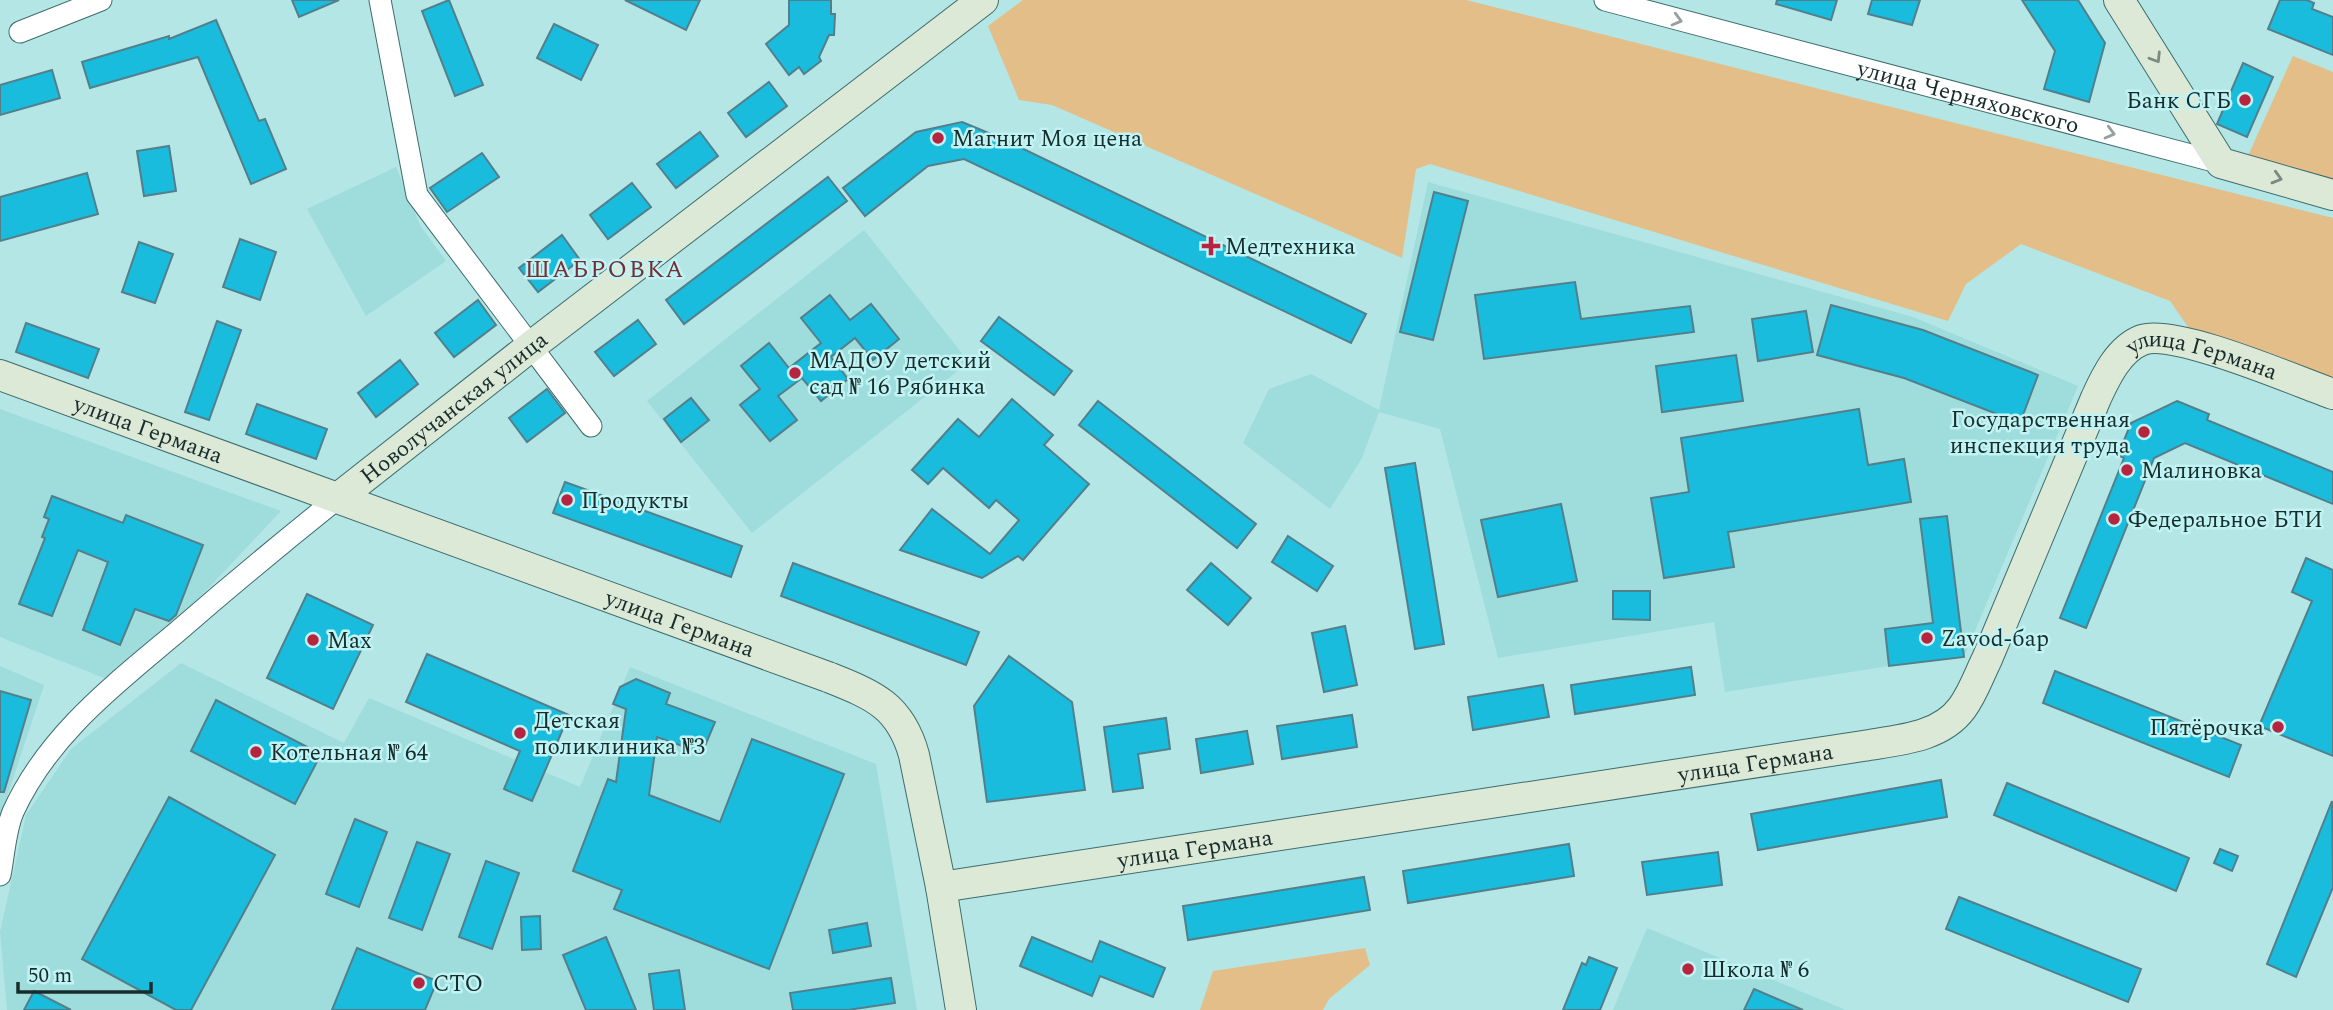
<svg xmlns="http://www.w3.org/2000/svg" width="2333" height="1010" font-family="Spectral,serif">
  <rect width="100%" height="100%" fill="#b4e6e6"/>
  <g fill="#9fdcdc">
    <path d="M396 167 421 227 446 261 366 316 307 209Z"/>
    <path d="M1428 182 1913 317 2078 386 1964 657 1889 666 1725 692 1714 622 1498 658 1440 429 1379 412 1362 458 1330 509 1243 443 1269 389 1311 374 1379 410Z"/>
    <path d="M864 230 969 362 752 533 647 401Z"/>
    <path d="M0 409 281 511 170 629 109 680 0 637Z"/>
    <path d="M181 663 344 743 369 698 580 787 630 667 876 764 917 1010H7L0 932 26 815 71 749Z"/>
    <path d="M0 666 44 685 4 806 0 824Z"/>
    <path d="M1647 928 1846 1010H1613Z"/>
  </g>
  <g fill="#e3be89">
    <path d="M1023 0H1466L2333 218V382L2193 334 2170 301 2021 244 1966 284 1948 321 1430 164 1416 169 1402 258 1052 105 1019 100 988 26Z"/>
    <path d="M2293 56 2333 72V182L2247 158Z"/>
    <path d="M1365 948 1370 965 1329 999 1323 1010H1200L1213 971Z"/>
  </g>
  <g fill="#19bcdd" stroke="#537f8b" stroke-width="2">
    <path d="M292 0H339L299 17Z"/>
    <path d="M449 0 483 85 455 96 422 11Z"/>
    <path d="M625 0H700L686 30Z"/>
    <path d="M789 0H831V14H835L834 35H829L819 57 821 61 804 74 799 67 789 75 766 44 789 25Z"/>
    <path d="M1777 0H1837L1831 20 1776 4Z"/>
    <path d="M1872 0H1920L1912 25 1868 14Z"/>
    <path d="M2022 0H2078L2105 43 2089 102 2044 89 2055 51Z"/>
    <path d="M2280 0H2307L2314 3 2312 9 2333 17V55L2268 29Z"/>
    <path d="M216 20 259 121 265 119 286 169 251 184 198 57 90 88 82 62 169 36V39Z"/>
    <path d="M554 24 598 45 581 80 537 58Z"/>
    <path d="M2243 63 2273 77 2247 137 2217 124Z"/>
    <path d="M52 70 60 98 0 115V85Z"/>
    <path d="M769 82 787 106 746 137 728 113Z"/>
    <path d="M962 122 1003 139 1366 314 1351 343 964 159 928 166 865 216 843 188 916 132Z"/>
    <path d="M700 132 718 156 676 188 657 164Z"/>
    <path d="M169 146 176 191 144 196 137 151Z"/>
    <path d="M482 153 499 177 447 212 430 188Z"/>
    <path d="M87 173 98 214 0 241V197Z"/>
    <path d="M828 177 847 201 684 324 666 300Z"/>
    <path d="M632 183 651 207 608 239 590 215Z"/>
    <path d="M1434 192 1468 201 1433 340 1400 332Z"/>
    <path d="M562 235 580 260 538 292 519 268Z"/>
    <path d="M240 239 276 252 260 300 223 287Z"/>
    <path d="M139 242 173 254 155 303 122 292Z"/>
    <path d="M1575 282 1581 319 1690 306 1694 332 1484 359 1475 295Z"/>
    <path d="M830 295 850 320 871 304 899 339 873 360 855 338 831 357 848 379 821 401 802 378 778 396 797 420 770 441 740 405 760 389 741 366 769 343 789 368 821 343 801 318Z"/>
    <path d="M478 300 496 325 454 357 435 333Z"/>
    <path d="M1831 305 1923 330 2038 375 2020 423 1904 378 1817 355Z"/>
    <path d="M1806 311 1813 352 1758 361 1752 319Z"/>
    <path d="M999 317 1072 371 1054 395 981 341Z"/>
    <path d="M638 320 656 344 614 376 595 352Z"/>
    <path d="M217 321 241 330 209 420 185 412Z"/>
    <path d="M26 323 99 349 88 378 16 352Z"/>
    <path d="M1736 355 1743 401 1662 412 1656 366Z"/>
    <path d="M400 360 418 384 376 417 358 393Z"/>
    <path d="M547 389 565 413 527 442 509 418Z"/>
    <path d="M691 398 709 420 681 442 664 419Z"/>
    <path d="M1012 399 1053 435 1044 445 1089 484 1023 560 1018 556 982 578 900 550 932 509 990 554 1019 520 996 500 989 508 943 468 928 484 912 470 958 419 979 437Z"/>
    <path d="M1098 401 1256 524 1237 548 1079 425Z"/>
    <path d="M2177 401 2209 414 2207 420 2333 472V504L2185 443 2154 458 2086 628 2060 618 2124 458 2118 455 2131 423Z"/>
    <path d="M257 404 327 429 316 459 246 434Z"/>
    <path d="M1859 409 1868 465 1904 459 1911 502 1728 532 1734 567 1664 578 1651 498 1689 492 1681 438Z"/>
    <path d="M1415 463 1444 644 1415 649 1385 468Z"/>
    <path d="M565 482 742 546 731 577 553 513Z"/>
    <path d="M52 496 123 523 126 515 203 545 176 615 169 621 135 609 120 645 83 630 108 562 78 550 52 616 19 604 45 538 42 537 49 519 44 517Z"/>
    <path d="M1561 504 1577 581 1498 597 1481 520Z"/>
    <path d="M1947 516 1964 657 1889 666 1885 629 1933 623 1920 519Z"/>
    <path d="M1288 536 1333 566 1317 591 1272 562Z"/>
    <path d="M2306 558 2333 570V756L2259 726 2312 601 2292 592Z"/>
    <path d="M793 563 979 632 966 665 781 596Z"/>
    <path d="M1211 563 1251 598 1228 625 1187 590Z"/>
    <path d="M1613 591H1650V620L1613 619Z"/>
    <path d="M307 594 373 625 333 709 267 678Z"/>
    <path d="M1345 626 1357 685 1324 692 1312 633Z"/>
    <path d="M427 654 569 715 532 801 504 789 520 751 406 702Z"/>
    <path d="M1009 656 1072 702 1085 790 987 802 974 706Z"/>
    <path d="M1691 667 1695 695 1575 714 1571 685Z"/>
    <path d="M2055 671 2241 745 2229 777 2043 703Z"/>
    <path d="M636 679 670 693 666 704 715 722 702 753 657 737 649 795 720 822 752 739 844 774 769 969 614 909 622 890 573 871 608 779 616 782 626 709 613 704 620 687Z"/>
    <path d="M1543 685 1549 717 1473 730 1468 697Z"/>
    <path d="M0 691 31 700 4 792H0Z"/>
    <path d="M216 700 321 754 295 804 191 751Z"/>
    <path d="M1352 715 1357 747 1282 759 1277 726Z"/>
    <path d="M1166 718 1170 749 1138 754 1143 788 1113 792 1104 727Z"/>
    <path d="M1247 731 1253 764 1201 773 1196 739Z"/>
    <path d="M1941 780 1947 817 1758 850 1751 814Z"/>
    <path d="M2007 783 2189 858 2176 891 1994 815Z"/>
    <path d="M169 797 275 855 191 1010H176L82 959Z"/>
    <path d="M2332 801 2333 887 2296 977 2267 964Z"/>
    <path d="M355 819 387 832 359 907 326 894Z"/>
    <path d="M417 842 450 854 422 930 389 918Z"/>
    <path d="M1569 844 1574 876 1408 903 1403 871Z"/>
    <path d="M2220 849 2238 856 2232 871 2214 863Z"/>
    <path d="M1718 852 1722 885 1647 895 1642 862Z"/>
    <path d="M486 861 519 873 492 949 459 937Z"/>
    <path d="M1364 877 1370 910 1188 940 1183 906Z"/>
    <path d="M1959 897 2141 969 2128 1002 1946 929Z"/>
    <path d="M540 916 541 949 522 950 521 917Z"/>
    <path d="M867 923 871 946 833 953 829 930Z"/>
    <path d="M606 937 636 1010H586L563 955Z"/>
    <path d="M1032 937 1092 962 1100 941 1165 968 1153 997 1100 976 1092 996 1020 966Z"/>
    <path d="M357 948 437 981 425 1010H332Z"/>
    <path d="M1589 957 1617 968 1600 1010H1563L1582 963 1586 965Z"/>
    <path d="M679 970 685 1010H654L649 974Z"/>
    <path d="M891 978 895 1003 848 1010H793L790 993Z"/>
    <path d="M1754 989 1803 1010H1744Z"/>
    <path d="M34 991 71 1010H24Z"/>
  </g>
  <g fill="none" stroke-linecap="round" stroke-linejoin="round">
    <g stroke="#3e6c6d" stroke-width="23">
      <g id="street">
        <path d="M380 0 417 195 591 426"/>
        <path id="s1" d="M1605 0 2221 163"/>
        <path d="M20 32 101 0"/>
        <path d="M0 875C4 855 5 831 13 812 48 735 114 685 177 632 230 586 283 542 338 498"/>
      </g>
    </g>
    <g stroke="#3e6c6d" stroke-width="32">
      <g id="secondary">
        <path d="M2119 0 2221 163 2333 195"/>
        <path id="s2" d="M0 375 828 677C873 695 900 705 914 755L941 887 961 1010"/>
        <path id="s3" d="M338 498 530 347 983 0"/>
        <path id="s4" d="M941 887 1863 746C1898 740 1940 738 1962 708 1973 693 1979 675 1987 659L2096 398C2106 376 2119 349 2142 340 2174 328 2296 381 2333 394"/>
      </g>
    </g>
    <use href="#street" stroke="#fff" stroke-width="21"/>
    <use href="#secondary" stroke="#dce9d6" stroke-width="30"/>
  </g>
  <defs><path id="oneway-chevron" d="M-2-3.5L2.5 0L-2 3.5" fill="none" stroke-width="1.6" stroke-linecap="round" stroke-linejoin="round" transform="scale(1.75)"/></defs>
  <g stroke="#97a0a0">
    <use href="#oneway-chevron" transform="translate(1677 20) rotate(15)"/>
    <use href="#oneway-chevron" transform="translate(2110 133) rotate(15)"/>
  </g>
  <g stroke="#7a8a81">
    <use href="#oneway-chevron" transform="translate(2156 58) rotate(58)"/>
    <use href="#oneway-chevron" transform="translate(2277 178) rotate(16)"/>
  </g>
  <g fill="#b62440" stroke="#c0f3f3" stroke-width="2.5">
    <circle cx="2245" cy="100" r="7"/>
    <circle cx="938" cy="138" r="7"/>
    <path d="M1207.5 235.5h7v7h7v7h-7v7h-7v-7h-7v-7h7z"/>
    <circle cx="795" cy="373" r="7"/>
    <circle cx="2144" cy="432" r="7"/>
    <circle cx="2127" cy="470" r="7"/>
    <circle cx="567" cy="500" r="7"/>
    <circle cx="2114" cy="519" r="7"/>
    <circle cx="1927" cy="638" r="7"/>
    <circle cx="313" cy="640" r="7"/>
    <circle cx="2278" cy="727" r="7"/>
    <circle cx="520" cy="733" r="7"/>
    <circle cx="256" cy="752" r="7"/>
    <circle cx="1688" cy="969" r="7"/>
    <circle cx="419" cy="983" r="7"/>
  </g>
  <g text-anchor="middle" stroke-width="5" stroke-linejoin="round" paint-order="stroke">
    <g font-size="23" fill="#182c2c" stroke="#c0f3f3">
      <text dy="8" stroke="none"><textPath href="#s1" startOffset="376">улица Черняховского</textPath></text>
      <text dy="8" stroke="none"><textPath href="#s4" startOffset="1517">улица Германа</textPath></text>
      <text dy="8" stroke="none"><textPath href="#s3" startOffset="147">Новолучанская улица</textPath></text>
      <text dy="8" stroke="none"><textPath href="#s2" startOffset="158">улица Германа</textPath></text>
      <text dy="8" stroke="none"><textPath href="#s2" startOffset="724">улица Германа</textPath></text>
      <text dy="8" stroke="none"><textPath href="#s4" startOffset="824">улица Германа</textPath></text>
      <text dy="8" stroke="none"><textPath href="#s4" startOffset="257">улица Германа</textPath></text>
    </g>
    <g font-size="23" fill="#182c2c" stroke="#c0f3f3" text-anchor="start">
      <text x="2231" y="108" text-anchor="end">Банк СГБ</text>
      <text x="952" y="146">Магнит Моя цена</text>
      <text x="1225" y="254">Медтехника</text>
      <text x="809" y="368">МАДОУ детский<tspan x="809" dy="26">сад № 16 Рябинка</tspan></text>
      <text x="2130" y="427" text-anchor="end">Государственная<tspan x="2130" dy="26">инспекция труда</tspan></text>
      <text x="2141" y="478">Малиновка</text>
      <text x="581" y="508">Продукты</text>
      <text x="2128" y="527">Федеральное БТИ</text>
      <text x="1941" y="646">Zavod-бар</text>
      <text x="327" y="648">Max</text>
      <text x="534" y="728">Детская<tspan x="534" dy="26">поликлиника №3</tspan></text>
      <text x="2264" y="735" text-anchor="end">Пятёрочка</text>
      <text x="270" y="760">Котельная № 64</text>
      <text x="1702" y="977">Школа № 6</text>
      <text x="433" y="991">СТО</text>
    </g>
    <g font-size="24" letter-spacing="2" fill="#752e35" stroke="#c0f3f3">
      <text x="605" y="277">ШАБРОВКА</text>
    </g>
  </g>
  <path d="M18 982v10h133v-10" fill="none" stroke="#182c2c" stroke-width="3.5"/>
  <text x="28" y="982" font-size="21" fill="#182c2c" stroke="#c0f3f3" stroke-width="5" paint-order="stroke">50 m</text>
</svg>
